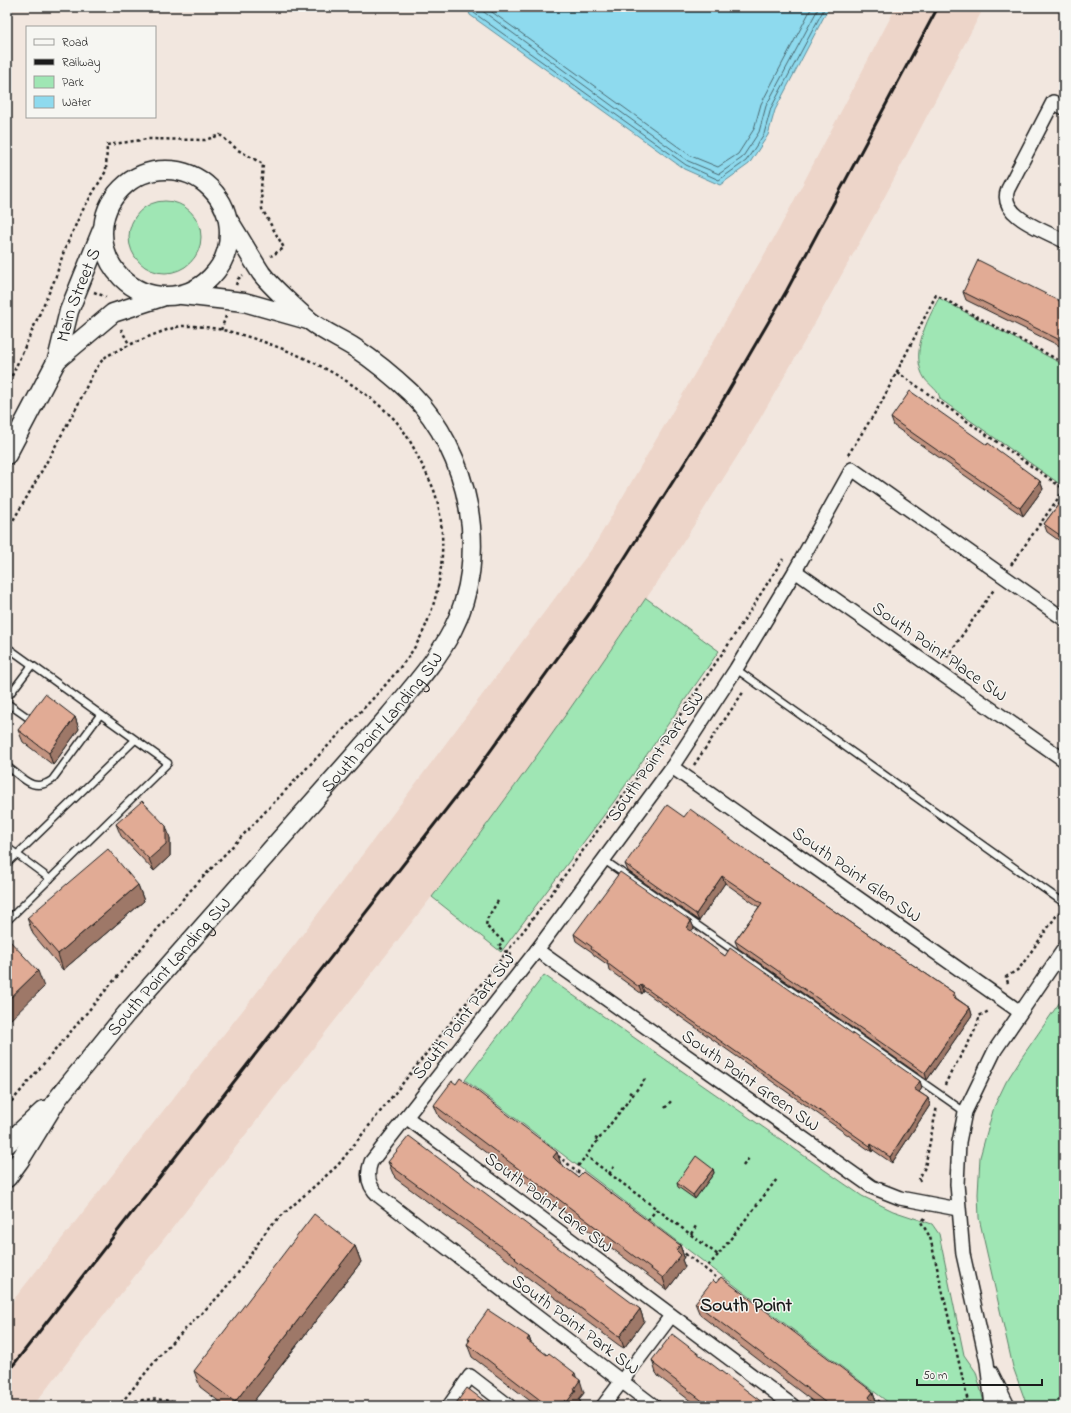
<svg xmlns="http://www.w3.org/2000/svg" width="1071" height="1413" font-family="'Indie Flower',sans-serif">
  <rect width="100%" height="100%" fill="#f2e7df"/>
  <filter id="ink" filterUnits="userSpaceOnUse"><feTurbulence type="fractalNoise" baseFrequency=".025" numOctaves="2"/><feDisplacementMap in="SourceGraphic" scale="8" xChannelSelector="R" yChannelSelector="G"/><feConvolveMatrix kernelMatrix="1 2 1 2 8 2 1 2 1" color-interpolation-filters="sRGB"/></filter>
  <g filter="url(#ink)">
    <path fill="#edd5c9" d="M896 7H984L884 198 810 332 750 436 667 568 575 703 481 834 33 1406H7V1308L296 943 594 546 778 231Z"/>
    <g fill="#9fe6b4" stroke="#5e8168">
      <circle cx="165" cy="237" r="36"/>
      <path d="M939 298 1064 365V487L940 399C939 390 930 386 925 379 909 355 927 320 939 298Z"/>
      <path d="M646 598 719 651 613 803 501 952 432 897C507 800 577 700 646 598Z"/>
      <path d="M544 975 862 1196 893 1211 932 1224 939 1234 964 1355 976 1372 985 1406H893L465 1080Z"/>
      <path d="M1064 996V1406H1027L1013 1367 979 1218 978 1194 980 1157 994 1107 1006 1082 1022 1057Z"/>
    </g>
    <path fill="#8edaee" stroke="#608e9a" d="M467 7H829L775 110 768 135 749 164 720 185 684 169 470 15Z"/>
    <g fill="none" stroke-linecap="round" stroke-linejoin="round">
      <g stroke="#4a6870" stroke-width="1">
        <path d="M472 7 474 13 686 165 719 180 746 161 764 134 771 108 825 7"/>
        <path d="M477 7 688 161 719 174 742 158 759 132 766 106 819 7"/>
        <path d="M485 7 691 156 718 167 738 154 754 129 761 104 812 7"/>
      </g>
      <g stroke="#1c1c1c" stroke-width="9">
        <g id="service">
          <path d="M7 647 168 763 7 921"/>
          <path d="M736 669 1064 903"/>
          <path d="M7 698 32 665"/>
          <path d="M7 703 27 717"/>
          <path d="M7 766C23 778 33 793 52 780L100 715"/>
          <path d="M7 847 50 879"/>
          <path d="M604 860 965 1112"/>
          <path d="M7 864 135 740"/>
        </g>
      </g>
      <g stroke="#1c1c1c" stroke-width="16">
        <g id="minor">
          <path d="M1064 108 1053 102 1008 189C997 216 1046 231 1064 241"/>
          <path d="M795 571 1064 760"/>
          <path d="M672 767 1020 1012"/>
          <path d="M537 950 872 1187 900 1198 958 1209"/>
          <path d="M406 1117 793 1406"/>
          <path d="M991 1372 1008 1406"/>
          <path d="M449 1406 470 1376 509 1406"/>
          <path d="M603 1406 671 1316"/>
          <path d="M654 1406 379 1196C368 1186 366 1175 371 1162L537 950 672 767 736 669 795 571 852 469 1064 619"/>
          <path d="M992 1406 987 1362 963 1254 957 1184 959 1142 965 1112 995 1050 1064 949"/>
        </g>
      </g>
      <g stroke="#1c1c1c" stroke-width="21">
        <g id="secondary">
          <circle cx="166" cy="233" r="63"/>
          <path d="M182 295 244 302 308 320"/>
          <path d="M57 360 113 313 162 297"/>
          <path id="s1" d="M7 455 57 360 69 311 102 230"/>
          <path d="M7 1144 44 1110"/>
          <path id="s2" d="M7 1178 20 1160 58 1098 126 1014 389 716C411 689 436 662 452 631 491 556 470 453 411 393 394 377 375 361 355 348 341 339 324 332 310 321 299 312 269 284 261 273 250 256 240 238 229 221"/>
        </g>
      </g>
      <g stroke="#1c1c1c" stroke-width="2.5" stroke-dasharray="3 3" stroke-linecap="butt">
        <path d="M236 285 238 279 243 275"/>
        <path d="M94 292 106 297"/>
        <path d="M121 329 129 344"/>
        <path d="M221 330 226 316"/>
        <path d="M897 372 1064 489"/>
        <path d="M7 387 55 279 64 251 81 213 106 171 107 145 148 139 205 140 220 135 238 150 263 164 261 189 262 209 284 248 271 256"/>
        <path d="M848 455 880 405 936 295 1064 363"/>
        <path d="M7 530C31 492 52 452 74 412 83 397 93 366 107 356 121 348 168 327 183 326 217 325 251 337 283 349 321 364 360 386 390 415 405 429 414 448 423 467 427 475 432 484 435 493 449 538 442 594 421 636 411 656 396 672 382 689L188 893 7 1107"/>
        <path d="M1011 565 1064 490"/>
        <path d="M947 657 995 588"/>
        <path d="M694 765 744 691"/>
        <path d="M498 901 487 919 486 926 503 941 498 947 513 956"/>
        <path d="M1008 983 1006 977 1019 969 1059 912"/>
        <path d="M645 1079 586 1156 718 1255 777 1179"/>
        <path d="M945 1085C952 1067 979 1031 979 1016L989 1011"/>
        <path d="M629 1092 633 1095"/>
        <path d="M665 1108 672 1100"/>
        <path d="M595 1138 599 1140"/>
        <path d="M558 1156 582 1175"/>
        <path d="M578 1166 586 1156"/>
        <path d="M743 1166 749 1158"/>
        <path d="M609 1174 615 1165"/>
        <path d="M920 1181 919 1179 925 1167 937 1106"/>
        <path d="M925 1218 921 1222 930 1237 969 1406"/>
        <path d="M648 1220 657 1209"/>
        <path d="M691 1234 696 1226"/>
        <path d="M680 1250 721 1281"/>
        <path d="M708 1266 718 1255"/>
        <path d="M873 1397 885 1406"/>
        <path d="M123 1402C141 1401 163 1395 180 1406"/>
        <path d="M116 1406 122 1402 165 1349 217 1298 238 1273 269 1227 338 1165 528 925 643 769 728 645 783 559"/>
      </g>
      <use href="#service" stroke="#f6f6f2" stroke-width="6"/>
      <use href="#minor" stroke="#f6f6f2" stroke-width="13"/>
      <use href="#secondary" stroke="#f6f6f2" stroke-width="18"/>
      <path stroke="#1c1c1c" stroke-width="3" d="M7 1373 476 771 592 610 708 426 787 290 938 7"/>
    </g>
    <g fill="#c29380" stroke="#1c1c1c">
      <path d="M963 292 1064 303V348L966 300Z"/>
      <path d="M891 418 987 445 1040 481 1043 489 1023 516 894 426Z"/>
      <path d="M1064 497V544L1047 532 1044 524Z"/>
      <path d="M75 717 79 729 53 765 23 742 18 730Z"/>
      <path d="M684 817 761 861 954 993 956 998 970 1008 972 1015 927 1080 738 948 735 941 759 907 725 883 699 921 628 871 625 864Z"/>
      <path d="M116 824 170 838V856L154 871 121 836Z"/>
      <path d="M138 885 144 901 63 970 33 934 27 918Z"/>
      <path d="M691 921 694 928 691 931 725 956 920 1081 922 1088 919 1092 928 1098 930 1105 892 1163 873 1150 872 1152 644 991 642 994 609 970 608 965 594 955 592 952 576 941 574 934Z"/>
      <path d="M434 1105 561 1164V1165L578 1177 680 1245 684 1257 682 1260 685 1267 667 1290 439 1117Z"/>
      <path d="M388 1162 640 1309 644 1321 624 1348 620 1346 519 1271 517 1267 395 1178 394 1175 393 1174Z"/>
      <path d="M713 1169 714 1173 695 1199 678 1187 677 1183Z"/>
      <path d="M355 1246 361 1262 250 1406H225L200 1387 194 1371Z"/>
      <path d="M716 1283 873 1392 877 1404 876 1406H819L700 1315 695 1303Z"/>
      <path d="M529 1337 531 1343 577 1378 584 1393 579 1399 581 1403 578 1406H537L472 1357 467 1344 469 1342 468 1338Z"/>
      <path d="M652 1360 767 1406H697L658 1376 657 1374 656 1373Z"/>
    </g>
    <g fill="#9e7868" stroke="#1c1c1c">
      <path d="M1040 481 1043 489 1023 516 1020 508Z"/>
      <path d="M75 717 79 729 53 765 49 753Z"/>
      <path d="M166 826 170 838V856L154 871 149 859Z"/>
      <path d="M722 876 725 883 699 921 696 914Z"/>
      <path d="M138 885 144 901 63 970 58 954Z"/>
      <path d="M691 921 694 928 689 934 687 928Z"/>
      <path d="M38 971 44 987 7 1023V1001Z"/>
      <path d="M641 985 644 991 642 994 639 987Z"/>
      <path d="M970 1008 972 1015 927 1080 925 1073Z"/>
      <path d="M920 1081 922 1088 917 1095 914 1089Z"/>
      <path d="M928 1098 930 1105 892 1163 890 1157Z"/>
      <path d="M871 1144 873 1150 872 1152 870 1146Z"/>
      <path d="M557 1152 561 1164 558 1169 553 1157Z"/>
      <path d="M713 1169 714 1173 695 1199 693 1195Z"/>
      <path d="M680 1245 684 1257 682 1260 685 1267 667 1290 663 1278 676 1250Z"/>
      <path d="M355 1246 361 1262 250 1406H236L235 1402Z"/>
      <path d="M640 1309 644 1321 624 1348 620 1336Z"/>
      <path d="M529 1337 533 1349 527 1340Z"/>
      <path d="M575 1373 578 1383 580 1380 584 1393 579 1399 581 1403 578 1406H569L567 1402 574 1389 573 1375Z"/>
      <path d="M873 1392 877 1404 876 1406H871L869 1397Z"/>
      <path d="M565 1400 567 1406H561Z"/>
    </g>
    <g fill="#e1ab95" stroke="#1c1c1c">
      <path d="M978 260 1064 303V342L963 292Z"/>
      <path d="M910 391 987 445 988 443 1040 481 1020 508 891 418Z"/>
      <path d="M1064 497V538L1044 524Z"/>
      <path d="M45 694 75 717 49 753 18 730Z"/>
      <path d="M142 801 166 826V844L149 859 116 824Z"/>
      <path d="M667 805 684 817 690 809 761 861 954 993 952 996 970 1008 925 1073 735 941 762 903 722 876 696 914 625 864Z"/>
      <path d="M108 849 138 885 58 954 27 918Z"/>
      <path d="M620 872 691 921 687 928 725 956 730 948 920 1081 914 1089 928 1098 890 1157 871 1144 870 1146 641 985 639 987 607 963 608 961 591 949 592 947 574 934Z"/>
      <path d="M7 939H8L38 971 7 1001Z"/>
      <path d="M460 1078 557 1152 553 1157 558 1162 578 1177 583 1172 680 1245 676 1250 681 1255 663 1278 434 1105 452 1081 456 1084Z"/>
      <path d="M409 1136 640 1309 620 1336 615 1334 515 1259 516 1258 513 1255 391 1166 392 1164 388 1162Z"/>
      <path d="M696 1156 713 1169 693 1195 677 1183Z"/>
      <path d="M314 1214 355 1246 235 1402 194 1371Z"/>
      <path d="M721 1277 873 1392 869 1397 873 1402 871 1406H830L695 1303 713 1280 716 1283Z"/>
      <path d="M488 1310 529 1337 527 1340 547 1355 549 1353 575 1373 573 1375 580 1380 574 1389 576 1390 567 1402 565 1400 561 1406H548L467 1344 470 1340 468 1338Z"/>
      <path d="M672 1334 767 1406H709L654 1364 655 1363 652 1360Z"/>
      <path d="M467 1388 491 1406H454Z"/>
    </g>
  </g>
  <g text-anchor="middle" stroke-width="3" stroke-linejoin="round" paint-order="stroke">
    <g font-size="18" fill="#1c1c1c" stroke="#f6f6f2">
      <text dy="6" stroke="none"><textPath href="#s1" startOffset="176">Main Street S</textPath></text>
      <text transform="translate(940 651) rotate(35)" y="6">South Point Place SW</text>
      <text dy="6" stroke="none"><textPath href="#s2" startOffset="591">South Point Landing SW</textPath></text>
      <text transform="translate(655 756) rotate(-55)" y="6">South Point Park SW</text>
      <text transform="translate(857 874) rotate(35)" y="6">South Point Glen SW</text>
      <text dy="6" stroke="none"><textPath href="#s2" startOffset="267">South Point Landing SW</textPath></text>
      <text transform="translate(463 1016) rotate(-52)" y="6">South Point Park SW</text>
      <text transform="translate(751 1080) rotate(35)" y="6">South Point Green SW</text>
      <text transform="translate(549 1202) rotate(37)" y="6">South Point Lane SW</text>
      <text transform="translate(576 1324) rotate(37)" y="6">South Point Park SW</text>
    </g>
    <g font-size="19" font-weight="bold" fill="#1c1c1c" stroke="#f6f6f2">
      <text x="746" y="1311">South Point</text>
    </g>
  </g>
  <rect width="1071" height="1413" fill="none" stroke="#f6f6f2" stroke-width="24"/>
  <rect x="12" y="12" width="1047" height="1389" fill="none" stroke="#1c1c1c" stroke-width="1.5" filter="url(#ink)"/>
  <rect x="26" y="26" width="130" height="92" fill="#f6f6f2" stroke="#9f9f9c"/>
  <rect x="34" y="39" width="20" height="6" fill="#f6f6f2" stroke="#9f9f9c"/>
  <text x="62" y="46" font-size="12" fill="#1c1c1c">Road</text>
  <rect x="34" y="59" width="20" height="6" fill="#1c1c1c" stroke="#9f9f9c"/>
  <text x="62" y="66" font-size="12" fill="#1c1c1c">Railway</text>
  <rect x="34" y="76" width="20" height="12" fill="#9fe6b4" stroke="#9f9f9c"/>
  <text x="62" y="86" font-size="12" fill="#1c1c1c">Park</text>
  <rect x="34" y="96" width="20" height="12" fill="#8edaee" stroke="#9f9f9c"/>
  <text x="62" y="106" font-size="12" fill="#1c1c1c">Water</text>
  <path d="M917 1379v6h125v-6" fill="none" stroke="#1c1c1c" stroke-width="2"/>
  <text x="923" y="1379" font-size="12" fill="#1c1c1c" stroke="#f6f6f2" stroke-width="3" paint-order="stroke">50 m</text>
</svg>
